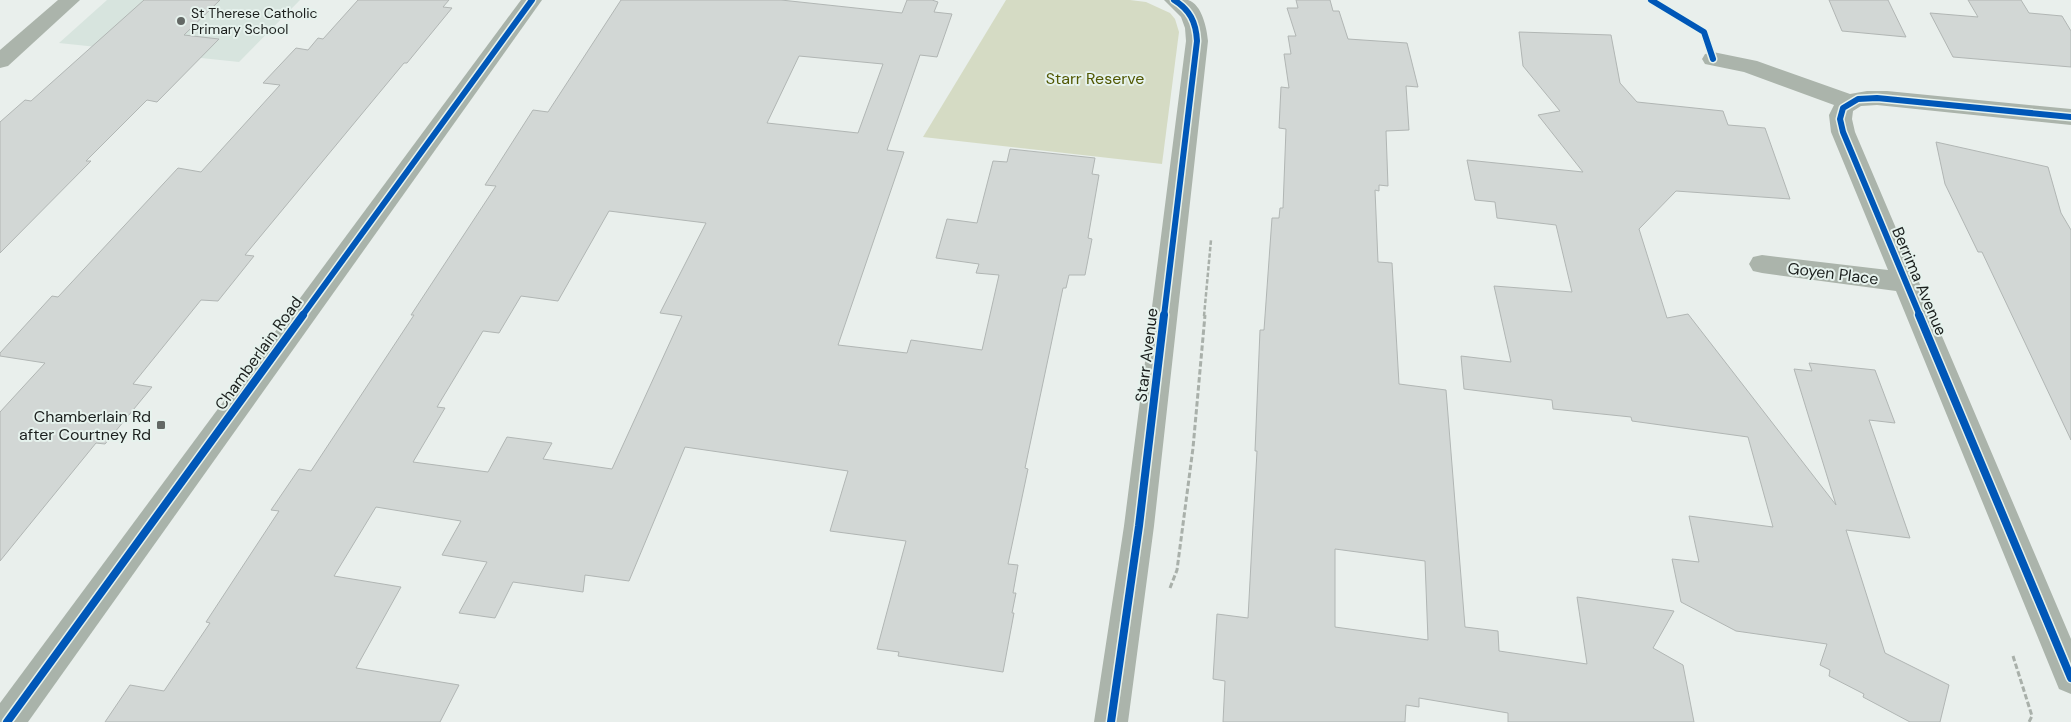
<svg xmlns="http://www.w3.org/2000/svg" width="2071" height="722" font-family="'DM Sans',sans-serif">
  <rect width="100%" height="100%" fill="#e9efec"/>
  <path fill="#d7e4de" d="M107 0H300L239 62 59 43Z"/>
  <path fill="#d5dbc4" d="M1006 0H1130L1146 2 1170 13 1175 19 1179 32 1162 164 923 137Z"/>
  <g fill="#d2d7d5" stroke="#b1b6b4" fill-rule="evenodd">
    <path d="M144 0H220L184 35 219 39 157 102 147 100 86 161H91L0 253V122L25 100 31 101Z"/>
    <path d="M358 0H449L443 7 452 8 407 63H404L245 255 254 256 218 301 201 300 133 384 152 387 105 444 96 443 0 561V412L45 363 0 356V353L52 296 58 297 178 168 201 172 280 85 263 83 296 48 308 50 318 38 323 39Z"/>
    <path d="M621 0H781L902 13 907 0H932L938 2 934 12 952 14 937 57 920 55 887 150 904 152 838 345 907 353 911 340 982 350 999 275 976 273 979 264 936 258 947 219 977 223 993 161 1007 162 1010 149 1095 158 1092 174 1099 175 1088 238 1092 239 1085 275H1069L1066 288H1063L1025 468 1028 469 1008 564 1018 565 1013 593H1016L1012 613H1014L1003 672 898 656 899 652 877 649 906 541 830 531 848 471 685 447 629 581 585 575 583 592 513 582 495 618 459 613 487 562 442 555 461 521 376 507 334 576 401 587 356 668 459 685 440 722H105L130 685 164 691 210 623 206 622 279 511 271 510 299 469 311 471 414 315H411L496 186 485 185 533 110 548 112ZM799 56 883 64 858 133 767 123ZM609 211 706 223 660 313 682 316 612 469 543 459 552 443 507 437 488 472 413 462 445 408 437 407 483 331 499 333 521 296 558 301Z"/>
    <path d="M1296 0H1330L1333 11H1339L1348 39 1407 43 1418 87 1406 86 1409 130 1386 131 1388 186 1379 185V191L1375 190 1378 262 1392 263 1399 384 1446 390 1465 627 1498 631 1499 651 1587 664 1577 597 1674 611 1653 648 1683 665 1694 722H1508V713L1419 698V707L1406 705 1405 722H1223L1225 681 1213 679 1217 614 1248 618 1257 451H1255L1260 330H1264L1272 218H1279L1280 208H1283L1286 129 1279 128 1281 87 1289 88 1284 54H1291L1288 36H1296L1287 8H1298ZM1335 549 1425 561 1428 640 1335 627Z"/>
    <path d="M1829 0H1888L1906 37 1842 31Z"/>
    <path d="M1968 0H2021L2029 13 2062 16 2071 31V67L1953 57 1930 13 1978 17Z"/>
    <path d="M1519 32 1611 35 1620 83 1637 102 1723 111 1728 125 1765 128 1790 199 1676 191 1639 229 1667 318 1688 314 1836 505 1794 369 1812 371 1809 363 1875 370 1895 423 1869 420 1910 538 1846 530 1885 653 1949 685 1940 722H1910L1863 697 1864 694 1829 676 1830 670 1820 665 1827 644 1736 631 1681 602 1672 559 1699 562 1689 516 1773 527 1748 437 1632 421 1631 417 1553 409 1552 400 1464 389 1461 356 1511 362 1494 286 1572 292 1556 225 1497 218 1495 202 1475 200 1467 160 1583 172 1538 115 1560 111 1523 66Z"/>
    <path d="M1936 142 2048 167 2061 213 2071 230V440L1982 252H1978L1945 184Z"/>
  </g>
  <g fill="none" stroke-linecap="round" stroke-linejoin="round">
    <path stroke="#a9b0aa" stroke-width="2.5" stroke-dasharray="4.5 2" stroke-linecap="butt" d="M1204 316 1211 240"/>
    <g stroke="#a9b0aa" stroke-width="3" stroke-dasharray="5.5 2.5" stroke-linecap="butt">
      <path d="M1170 588 1177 570 1193 448 1205 315"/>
      <path d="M2013 656 2032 716 2029 722"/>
    </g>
    <g fill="#abb4ab" fill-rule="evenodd">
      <path d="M58 0H80L8 66 0 68V50Z"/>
      <path d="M1164 0C1171 0 1181 0 1188 0 1202 4 1207 29 1208 41L1154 526 1128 722H1094L1124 526 1186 41 1185 28 1181 17Z"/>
      <path d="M1713 52 1757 61 1850 94 1867 91H1887L2071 109V125L1877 105 1861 106 1853 111 1852 119 1855 132 2071 639V694L2059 689 1896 291 1762 273 1753 271 1749 264 1753 257 1762 255 1888 270 1831 132 1829 115 1834 105 1744 72 1705 64 1702 59 1705 54Z"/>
    </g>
    <path fill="#a9b3aa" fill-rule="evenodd" d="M521 0H542L28 722H0V703Z"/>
    <g stroke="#e6f2ed" stroke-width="9">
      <g id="cycleway-far1">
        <path d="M1651 0 1704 32 1713 59"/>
        <path d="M302 316 532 0"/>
        <path d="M1164 316 1197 41C1196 22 1190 10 1174 0"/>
        <path d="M1920 316 1843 132 1840 119 1843 108 1858 99 1877 98 2071 117"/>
      </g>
    </g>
    <g stroke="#e6f2ed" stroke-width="11">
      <g id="cycleway">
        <path d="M1919 315 2071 678"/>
        <path d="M7 722 303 315"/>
        <path d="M1111 722 1139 526 1164 315"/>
      </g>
    </g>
    <use href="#cycleway-far1" stroke="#0057b8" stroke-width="6"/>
    <use href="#cycleway" stroke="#0057b8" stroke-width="8"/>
  </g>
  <g fill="#636865" stroke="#e6f2ed" stroke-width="2">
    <circle cx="181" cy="21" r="5"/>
    <rect x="156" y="420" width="10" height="10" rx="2.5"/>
  </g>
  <g text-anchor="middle" stroke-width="4" stroke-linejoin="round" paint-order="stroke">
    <g font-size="14" fill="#1b1f1d" stroke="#e6f2ed" text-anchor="start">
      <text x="191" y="18">St Therese Catholic<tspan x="191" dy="16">Primary School</tspan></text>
    </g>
    <g font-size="16" fill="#515702" stroke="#e6f2ed">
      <text x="1095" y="84">Starr Reserve</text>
    </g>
    <g font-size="16" fill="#1b1f1d" stroke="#e6f2ed">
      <text transform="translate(1833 273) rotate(7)" y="6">Goyen Place</text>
      <text transform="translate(1920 281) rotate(67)" y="6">Berrima Avenue</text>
      <text transform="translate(258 353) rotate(-54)" y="6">Chamberlain Road</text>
      <text transform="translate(1146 355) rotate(-83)" y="6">Starr Avenue</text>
    </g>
    <g font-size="16" fill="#1b1f1d" stroke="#e6f2ed" text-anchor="end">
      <text x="151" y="422">Chamberlain Rd<tspan x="151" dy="18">after Courtney Rd</tspan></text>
    </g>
  </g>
</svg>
